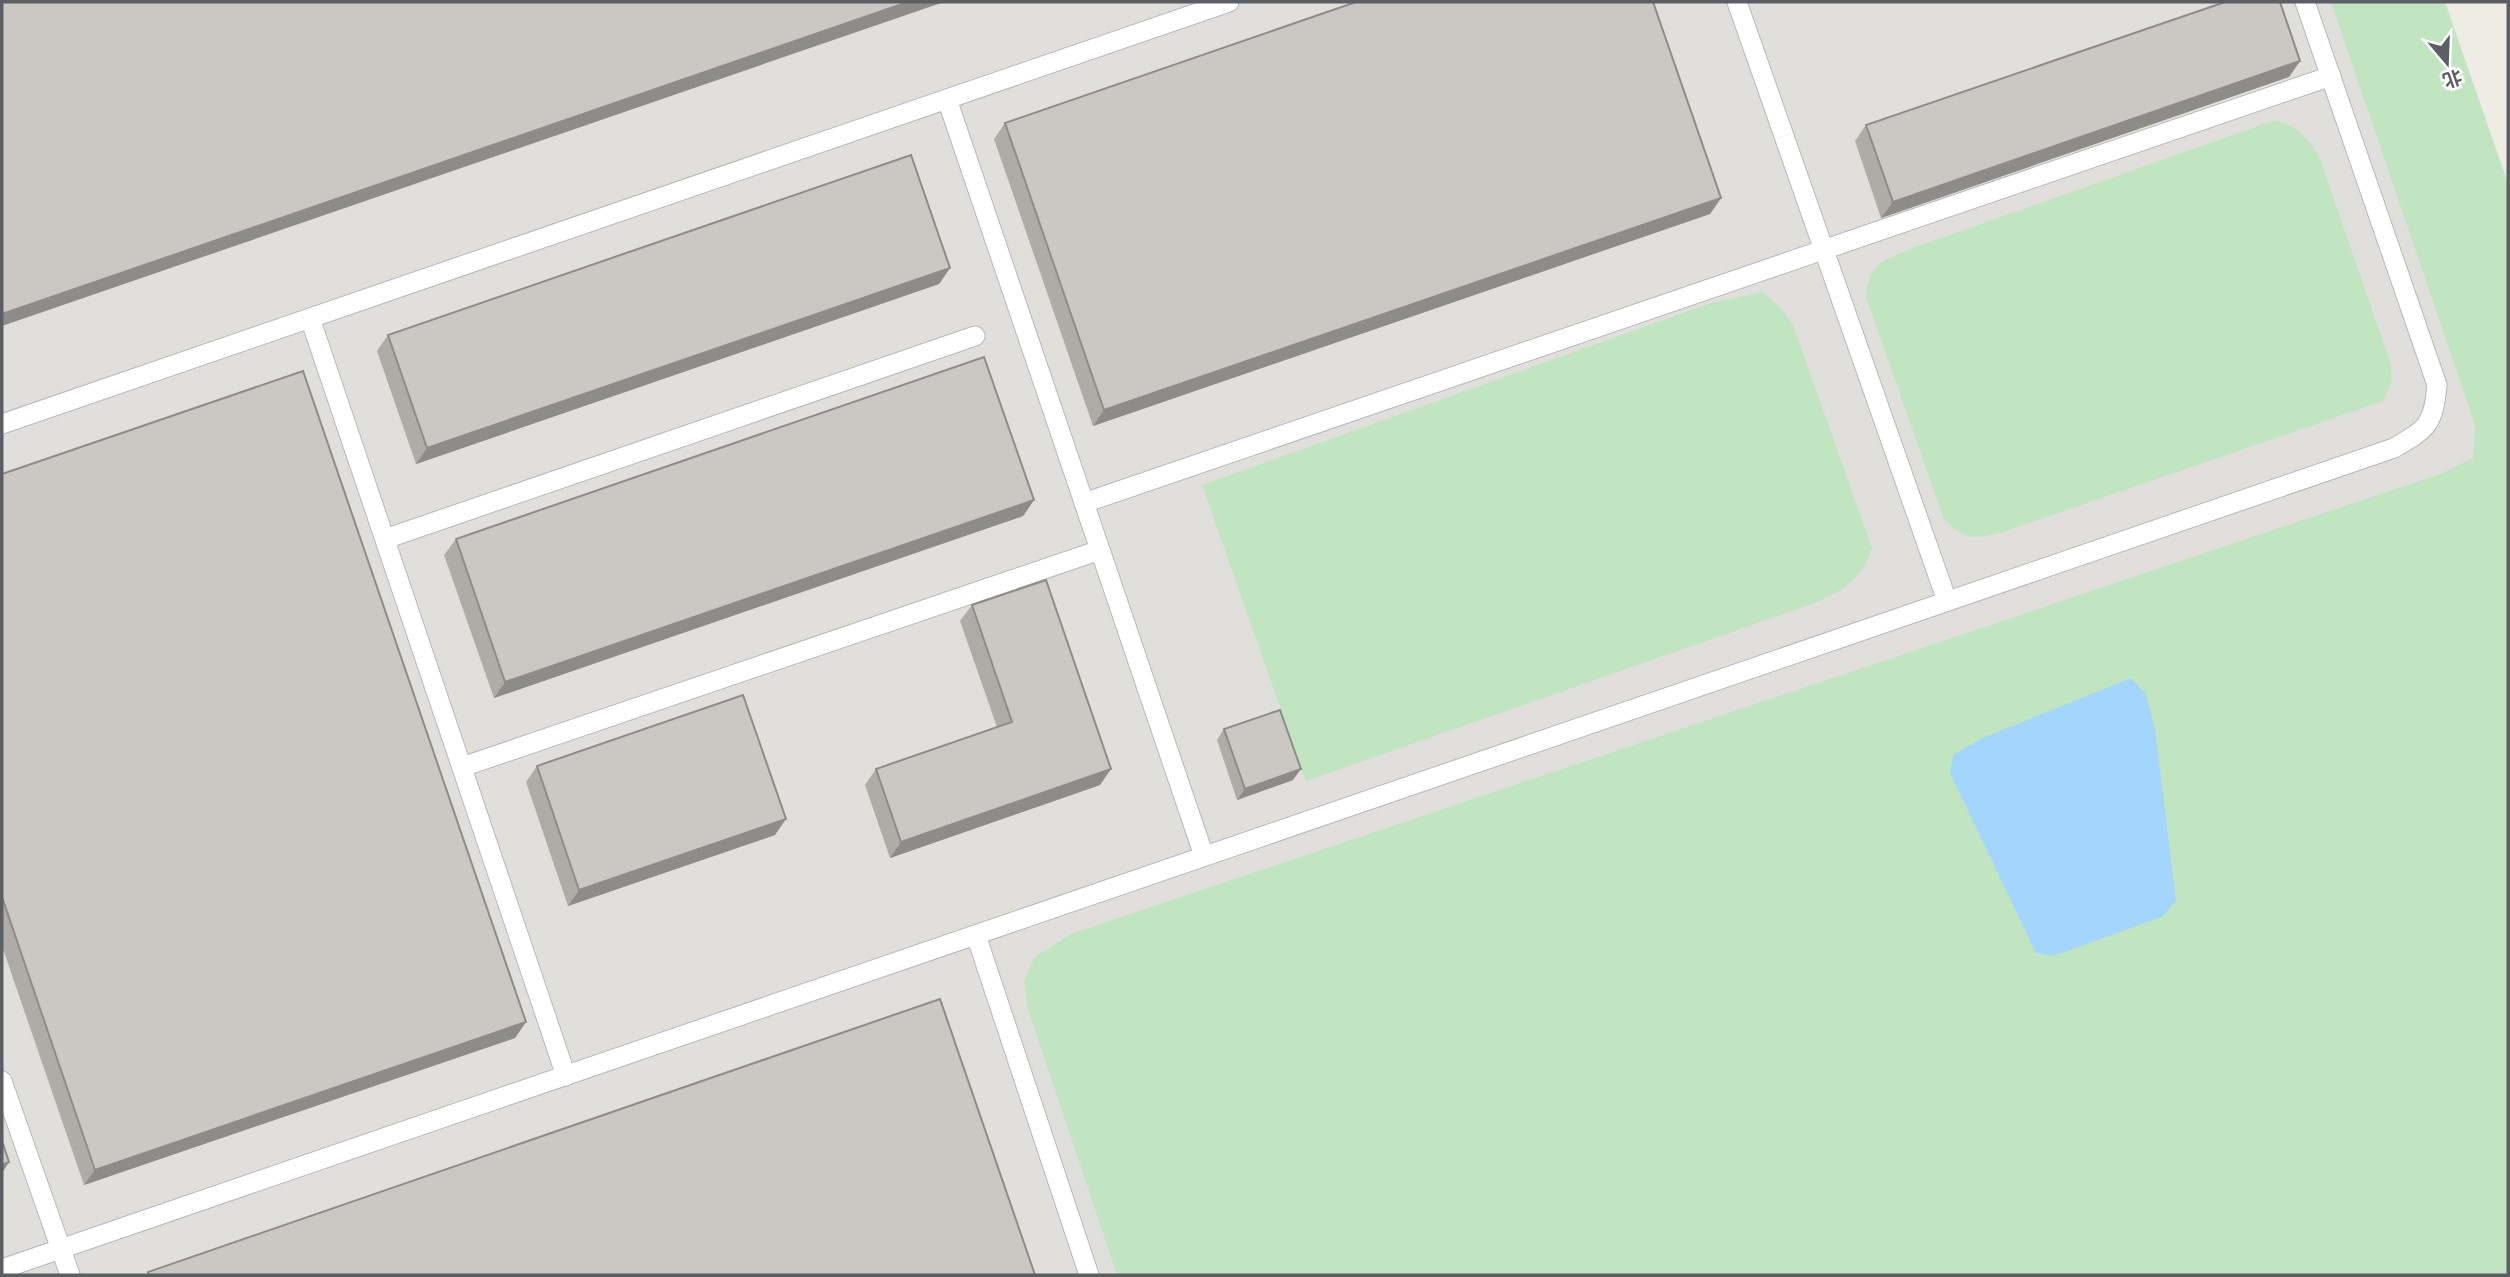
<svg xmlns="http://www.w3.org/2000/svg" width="2510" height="1277" font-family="'Fira Sans Condensed','Noto Sans SC',sans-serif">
  <rect width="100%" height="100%" fill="#eeece3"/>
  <path fill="#e1dfdb" d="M2 2H2445L2508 184V1275H2Z"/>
  <g fill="#c0e5c0">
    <path d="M2331 2H2445L2508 184V1275H1117L1028 1009 1024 981 1035 957 1071 934 2443 473 2473 458 2475 425Z"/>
    <path d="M2275 120C2299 127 2305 136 2319 156L2391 365 2392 381 2383 401 2000 533C1970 540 1964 539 1943 517L1866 297C1869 263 1882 262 1910 249Z"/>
    <path d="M1763 292 1782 310 1793 325 1872 548C1862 580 1843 590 1815 603L1306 781 1202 485 1711 303Z"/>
  </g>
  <path fill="#a4d6fd" d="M2131 678 2146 694 2155 729 2176 901 2162 917 2053 956 2036 953 1950 773 1953 755 1985 737Z"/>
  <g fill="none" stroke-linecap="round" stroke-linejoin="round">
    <g stroke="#b6b9bd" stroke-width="21">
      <g id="service">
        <path d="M1737 2 1947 601"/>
        <path d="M947 99 1204 856"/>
        <path d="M310 318 566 1076"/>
        <path d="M2 424 1229 2"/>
        <path d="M1084 503 2331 76"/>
        <path d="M385 539 975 336"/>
        <path d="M462 767 1100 550"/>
        <path d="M976 935 1089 1275"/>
        <path d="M2 1081 70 1275"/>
        <path d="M2 1269 2394 448C2428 428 2433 425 2437 385L2305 2"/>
      </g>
    </g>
    <use href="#service" stroke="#fff" stroke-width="19"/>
  </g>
  <g fill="#afaca8">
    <path d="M2300 61 2289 77 1881 218 1855 141 1866 125Z"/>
    <path d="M1005 123 1721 198 1710 214 1093 426 994 139Z"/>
    <path d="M950 268 939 284 416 464 377 351 388 335Z"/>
    <path d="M2 474 526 1022 515 1038 84 1185 2 946Z"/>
    <path d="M1034 500 1023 516 494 698 444 555 456 539Z"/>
    <path d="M972 605 1100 785 890 858 865 785 876 769 997 727 960 621Z"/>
    <path d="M1224 729 1293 780 1237 800 1217 740Z"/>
    <path d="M537 766 775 835 568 906 526 782Z"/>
  </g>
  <g fill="#8e8c88">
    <path d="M908 2H944L2 326V314Z"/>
    <path d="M2300 61 2289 77 1881 218 1893 202Z"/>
    <path d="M1721 198 1710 214 1093 426 1104 410Z"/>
    <path d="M950 268 939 284 416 464 427 448Z"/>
    <path d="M1034 500 1023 516 494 698 505 682Z"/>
    <path d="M1111 769 1100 785 890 858 901 842Z"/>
    <path d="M1301 769 1293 780 1237 800 1245 789Z"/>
    <path d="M786 819 775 835 568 906 579 890Z"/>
    <path d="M526 1022 515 1038 84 1185 95 1170Z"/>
    <path d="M9 1162 2 1173V1165Z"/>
  </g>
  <g fill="#cbc8c3" stroke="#8e8c88" stroke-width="2">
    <path d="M2 2H908L2 314Z"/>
    <path d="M1356 2H1653L1721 198 1104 410 1005 123Z"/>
    <path d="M2225 2H2280L2300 61 1893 202 1866 125Z"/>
    <path d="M911 155 950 268 427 448 388 335Z"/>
    <path d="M984 357 1034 500 505 682 456 539Z"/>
    <path d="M303 371 526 1022 95 1170 2 897V474Z"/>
    <path d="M1046 580 1111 769 901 842 876 769 1012 722 972 605Z"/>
    <path d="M743 695 786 819 579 890 537 766Z"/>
    <path d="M1280 710 1301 769 1245 789 1224 729Z"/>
    <path d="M940 999 1035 1275H149L148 1272Z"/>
    <path d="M2 1141 9 1162 2 1165Z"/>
  </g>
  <rect width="2510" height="1277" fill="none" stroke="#5b5f64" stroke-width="7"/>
  <g transform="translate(2447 63) rotate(161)" stroke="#ffffff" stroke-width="5" paint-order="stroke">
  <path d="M0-5L12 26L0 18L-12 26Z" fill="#5b5f64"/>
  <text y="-10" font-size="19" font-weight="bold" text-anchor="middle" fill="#5b5f64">北</text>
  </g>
</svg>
